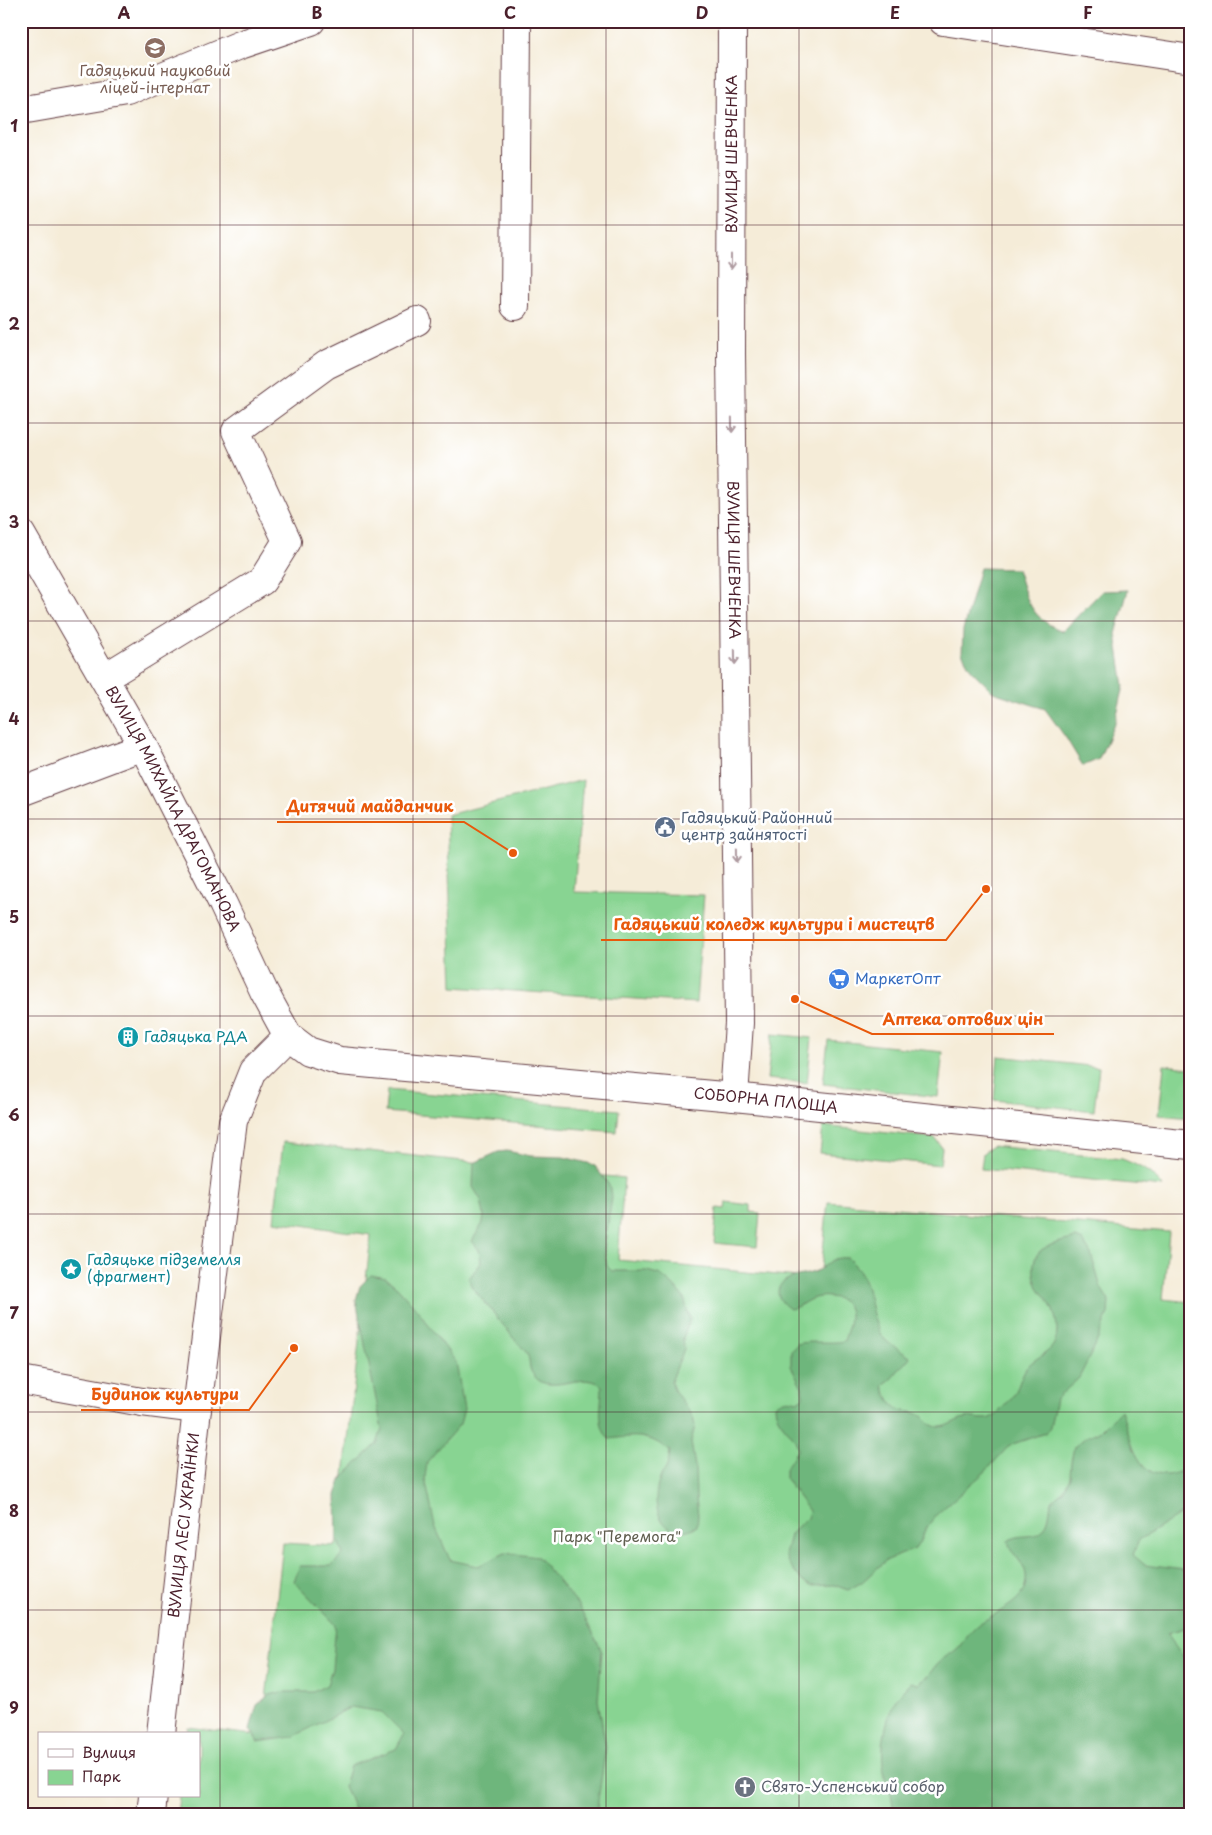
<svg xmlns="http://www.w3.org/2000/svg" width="1212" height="1835" font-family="'Playpen Sans',sans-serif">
  <rect width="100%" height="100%" fill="#fff"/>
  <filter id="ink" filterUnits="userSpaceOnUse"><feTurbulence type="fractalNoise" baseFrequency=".02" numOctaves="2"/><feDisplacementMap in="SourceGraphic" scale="10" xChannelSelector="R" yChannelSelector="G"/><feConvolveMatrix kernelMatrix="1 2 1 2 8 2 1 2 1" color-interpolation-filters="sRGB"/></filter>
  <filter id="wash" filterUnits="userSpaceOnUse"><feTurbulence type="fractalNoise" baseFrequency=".0096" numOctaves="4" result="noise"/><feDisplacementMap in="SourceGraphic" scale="20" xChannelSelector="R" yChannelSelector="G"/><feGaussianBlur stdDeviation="1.12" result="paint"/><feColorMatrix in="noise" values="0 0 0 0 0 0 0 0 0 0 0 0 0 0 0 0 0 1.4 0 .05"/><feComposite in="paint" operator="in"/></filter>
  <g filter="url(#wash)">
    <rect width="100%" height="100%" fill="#f5ecd8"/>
    <g fill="#88d492" stroke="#697a5e">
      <path d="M583 780 574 892 704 895 696 1003 453 987 447 815Z"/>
      <path d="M772 1034 812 1038 807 1083 767 1079Z"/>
      <path d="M828 1040 943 1052 938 1097 823 1084Z"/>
      <path d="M998 1056 1099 1067 1094 1111 994 1100Z"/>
      <path d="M1164 1065 1191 1068V1118L1159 1115Z"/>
      <path d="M387 1090 619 1110 617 1132 385 1112Z"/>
      <path d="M823 1126 935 1138 942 1148 940 1165 820 1153Z"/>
      <path d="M283 1142 624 1178 618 1260 820 1279 828 1202 1169 1232 1163 1299 1191 1302V1814H177L179 1796H199V1734H187L188 1727 262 1736 283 1543 336 1546 371 1235 274 1221Z"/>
      <path d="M992 1146 1122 1159C1140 1166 1152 1172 1163 1187L981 1169 983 1153Z"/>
      <path d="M726 1202 751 1205V1212L760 1213 757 1247 714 1243 717 1208 725 1209Z"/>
    </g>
    <g fill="#6eb67c" stroke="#5c6a54">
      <path d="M980 568 1017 569C1027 599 1030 619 1063 631L1102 591 1128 590 1116 634 1124 686 1115 722 1099 759 1083 766 1066 738 1045 709 993 692 972 671 962 653 963 630Z"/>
      <path d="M507 1151 531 1156 563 1157 588 1163 595 1166 611 1188 612 1198 604 1249 607 1266 612 1271H647L661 1275 673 1285 684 1298 690 1320 683 1338 684 1349 671 1382 674 1390 693 1417 695 1426 691 1442 695 1466 696 1498 698 1515 697 1526C688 1531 677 1534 668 1527 653 1514 654 1493 661 1476 662 1473 666 1470 667 1466 669 1462 669 1456 670 1451 647 1433 636 1436 609 1439 596 1426 602 1403 602 1386 582 1368 546 1401 531 1371 529 1367 530 1361 528 1356 524 1347 514 1341 509 1332L471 1286 469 1278 481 1263 479 1250 472 1241 483 1223 484 1215 481 1200 473 1187 474 1163 498 1152Z"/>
      <path d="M1076 1238 1083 1241 1091 1254 1101 1288 1109 1301 1108 1314 1095 1346 1079 1378 1056 1399 1050 1427 1045 1433 1013 1444 1007 1448 986 1471 937 1514 926 1528 919 1543 915 1549 885 1561 862 1582 848 1590 834 1585 811 1586 803 1582 788 1563 785 1554 790 1535 795 1529 807 1518 809 1511 785 1478V1469L798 1449C795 1431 775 1425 775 1405 783 1399 788 1398 797 1401L803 1397 802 1387 791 1366V1350C792 1350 797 1345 797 1344 807 1340 831 1344 844 1341 849 1324 858 1304 835 1298 830 1297 824 1296 819 1297 808 1298 801 1307 790 1309 776 1300 772 1285 791 1278 798 1275 806 1275 814 1272 829 1266 829 1256 848 1258 873 1280 866 1306 880 1333 885 1343 900 1350 910 1357L891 1379 883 1385C886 1394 892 1408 903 1411 911 1412 917 1412 924 1418 939 1435 946 1424 964 1418 972 1416 982 1421 990 1418 999 1414 1011 1399 1016 1391 1020 1383 1022 1373 1027 1367 1035 1357 1050 1354 1055 1342 1060 1328 1055 1311 1047 1299 1044 1295 1040 1291 1038 1287 1032 1275 1031 1256 1043 1249 1052 1243 1066 1241 1076 1238Z"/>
      <path d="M371 1275 386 1278 398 1288 415 1307 456 1362 464 1409 460 1424 427 1462 425 1478 435 1526 450 1560 478 1566 505 1553 538 1557 578 1605 602 1651 598 1700 606 1747 596 1814H356L344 1786 350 1766 396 1749 404 1734 382 1712 351 1707 293 1737 258 1742 250 1729 257 1705 269 1695 283 1692H313L327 1685 332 1669 336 1625 294 1581 300 1566H332L343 1554 337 1539 336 1495 342 1478 377 1444 382 1429 356 1300 360 1286Z"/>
      <path d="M1121 1410C1130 1434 1135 1478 1168 1475 1175 1474 1184 1470 1191 1467V1508L1139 1540 1133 1555 1145 1565 1191 1571V1626L1168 1633C1173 1643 1179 1656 1191 1661V1814H893C895 1796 884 1782 883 1764 881 1749 886 1721 892 1707 896 1697 904 1690 911 1682L918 1684C930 1676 931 1670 939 1662 945 1656 952 1654 958 1648 964 1641 968 1633 975 1627 989 1615 1021 1605 1025 1586 1031 1564 1012 1559 1008 1541 1017 1535 1024 1537 1034 1535 1048 1533 1050 1511 1051 1501L1063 1491 1070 1477 1071 1462 1074 1447 1086 1437 1100 1431Z"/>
    </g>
  </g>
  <g filter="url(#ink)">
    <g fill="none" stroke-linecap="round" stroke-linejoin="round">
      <g stroke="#643e45" stroke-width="30">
        <g id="minor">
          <path id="s1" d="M732 21 731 354 739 1023 734 1097"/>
          <path d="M943 21 1191 59"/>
          <path d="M21 110 126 92 240 45 311 21"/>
          <path d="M515 306 517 21"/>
          <path id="s2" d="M21 534 143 746 223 904 264 992 288 1036 308 1051 340 1061 734 1097 1191 1145"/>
          <path d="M104 678 262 581 287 541 236 431 326 365 417 321"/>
          <path d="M21 792 143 746"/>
          <path d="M21 1380 142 1402 197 1409"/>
          <path id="s3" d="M161 1734 197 1409 233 1121 253 1071 288 1036"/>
          <path d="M151 1814 153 1796"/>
        </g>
      </g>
      <use href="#minor" stroke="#fff" stroke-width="28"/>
    </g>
    <defs><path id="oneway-shaft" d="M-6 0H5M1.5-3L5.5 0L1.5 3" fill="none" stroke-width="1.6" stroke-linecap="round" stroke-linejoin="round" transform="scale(1.25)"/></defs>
    <g stroke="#ae9aa0">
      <use href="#oneway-shaft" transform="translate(731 262) rotate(90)"/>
      <use href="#oneway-shaft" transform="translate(732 425) rotate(89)"/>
      <use href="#oneway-shaft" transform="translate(735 657) rotate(89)"/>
      <use href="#oneway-shaft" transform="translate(737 855) rotate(89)"/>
    </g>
  </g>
  <path fill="none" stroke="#4a1f2b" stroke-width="1" stroke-opacity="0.55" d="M220 21V1814M413 21V1814M606 21V1814M799 21V1814M992 21V1814M21 225H1191M21 423H1191M21 621H1191M21 819H1191M21 1016H1191M21 1214H1191M21 1412H1191M21 1610H1191"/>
  <defs>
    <g id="school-disc" transform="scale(1.125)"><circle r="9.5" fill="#8d6e63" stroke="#fff"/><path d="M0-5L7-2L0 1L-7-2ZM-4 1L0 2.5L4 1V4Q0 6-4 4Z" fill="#fff"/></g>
    <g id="civic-disc" transform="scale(1.125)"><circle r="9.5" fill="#5c6f8a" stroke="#fff"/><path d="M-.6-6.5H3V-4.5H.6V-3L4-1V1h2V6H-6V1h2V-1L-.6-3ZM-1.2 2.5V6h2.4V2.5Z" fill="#fff"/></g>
    <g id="supermarket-disc" transform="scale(1.125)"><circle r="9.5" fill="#3f7fe0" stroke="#fff"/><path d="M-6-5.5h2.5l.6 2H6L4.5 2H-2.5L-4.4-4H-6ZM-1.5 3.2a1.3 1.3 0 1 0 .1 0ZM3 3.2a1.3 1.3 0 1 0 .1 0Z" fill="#fff"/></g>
    <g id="building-disc" transform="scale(1.125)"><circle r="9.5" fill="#0f9aa8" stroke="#fff"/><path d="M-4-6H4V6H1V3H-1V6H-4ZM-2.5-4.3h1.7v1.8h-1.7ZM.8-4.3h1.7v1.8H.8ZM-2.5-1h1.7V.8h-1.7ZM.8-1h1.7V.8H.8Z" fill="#fff"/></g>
    <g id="sight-disc" transform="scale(1.125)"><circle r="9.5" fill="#0f9aa8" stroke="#fff"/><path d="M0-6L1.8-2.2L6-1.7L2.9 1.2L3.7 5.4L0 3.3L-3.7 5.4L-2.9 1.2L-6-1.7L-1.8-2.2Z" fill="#fff"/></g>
    <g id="church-disc" transform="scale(1.125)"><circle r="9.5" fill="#6b7280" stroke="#fff"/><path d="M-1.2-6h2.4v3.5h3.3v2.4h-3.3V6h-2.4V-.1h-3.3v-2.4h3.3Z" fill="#fff"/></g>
  </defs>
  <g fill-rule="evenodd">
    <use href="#school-disc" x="155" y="48"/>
    <use href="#civic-disc" x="665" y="827"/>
    <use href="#supermarket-disc" x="839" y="979"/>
    <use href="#building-disc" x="128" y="1037"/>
    <use href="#sight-disc" x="71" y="1269"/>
    <use href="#church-disc" x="745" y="1787"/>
  </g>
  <g text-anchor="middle" stroke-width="5" stroke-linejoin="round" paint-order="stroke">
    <g font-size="15" fill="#785e54" stroke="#fff">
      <text x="155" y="76">Гадяцький науковий<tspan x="155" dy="17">ліцей-інтернат</tspan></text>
    </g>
    <g font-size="15" fill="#4a1f2b" stroke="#fff">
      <text transform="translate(732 154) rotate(-90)" y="5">ВУЛИЦЯ ШЕВЧЕНКА</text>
      <text dy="5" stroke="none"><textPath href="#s1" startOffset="539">ВУЛИЦЯ ШЕВЧЕНКА</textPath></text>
      <text dy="5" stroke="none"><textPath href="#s2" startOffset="314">ВУЛИЦЯ МИХАЙЛА ДРАГОМАНОВА</textPath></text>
      <text dy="5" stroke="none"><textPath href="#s2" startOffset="1055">СОБОРНА ПЛОЩА</textPath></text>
      <text dy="5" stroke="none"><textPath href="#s3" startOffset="210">ВУЛИЦЯ ЛЕСІ УКРАЇНКИ</textPath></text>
    </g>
    <g font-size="15" fill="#4e5e75" stroke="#fff" text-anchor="start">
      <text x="681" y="823">Гадяцький Районний<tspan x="681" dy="17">центр зайнятості</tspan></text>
    </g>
    <g font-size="15" fill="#366cbe" stroke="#fff" text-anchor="start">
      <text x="855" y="984">МаркетОпт</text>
    </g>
    <g font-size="15" fill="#0d838f" stroke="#fff" text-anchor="start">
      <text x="144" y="1042">Гадяцька РДА</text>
      <text x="87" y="1265">Гадяцьке підземелля<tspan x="87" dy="17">(фрагмент)</tspan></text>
    </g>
    <g font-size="15" fill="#605e4f" stroke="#fff">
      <text x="617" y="1542">Парк "Перемога"</text>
    </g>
    <g font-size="15" fill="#5b616d" stroke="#fff" text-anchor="start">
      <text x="761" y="1792">Свято-Успенський собор</text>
    </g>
  </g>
  <path fill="none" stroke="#e8590c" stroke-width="2" d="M513 853L464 822H277M986 889L946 940H601M795 999L872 1034H1054M294 1348L249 1410H81"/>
  <g fill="#e8590c" stroke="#fff" stroke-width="2">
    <circle cx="513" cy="853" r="5"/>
    <circle cx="986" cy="889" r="5"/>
    <circle cx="795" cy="999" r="5"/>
    <circle cx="294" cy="1348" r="5"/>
  </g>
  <g font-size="16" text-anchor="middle" font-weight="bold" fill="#e8590c" stroke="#fff" stroke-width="5" stroke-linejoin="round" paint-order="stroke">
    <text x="370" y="812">Дитячий майданчик</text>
    <text x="774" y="930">Гадяцький коледж культури і мистецтв</text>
    <text x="963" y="1025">Аптека оптових цін</text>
    <text x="165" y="1400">Будинок культури</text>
  </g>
  <rect width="1212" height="1835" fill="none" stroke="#fff" stroke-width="55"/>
  <rect x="38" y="1732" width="162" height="65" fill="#ffffff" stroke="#b7a5aa"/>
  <rect x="48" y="1749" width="25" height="8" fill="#ffffff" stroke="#b7a5aa"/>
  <text x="82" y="1758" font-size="15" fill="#4a1f2b">Вулиця</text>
  <rect x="48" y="1770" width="25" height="15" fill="#88d492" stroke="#b7a5aa"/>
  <text x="82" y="1782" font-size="15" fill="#4a1f2b">Парк</text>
  <rect x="28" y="28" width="1156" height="1780" fill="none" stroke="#4a1f2b" stroke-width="2"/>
  <g font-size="16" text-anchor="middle" font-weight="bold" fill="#4a1f2b">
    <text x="124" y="19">A</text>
    <text x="317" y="19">B</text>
    <text x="510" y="19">C</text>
    <text x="702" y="19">D</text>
    <text x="895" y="19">E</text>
    <text x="1088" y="19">F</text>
    <text x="14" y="132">1</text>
    <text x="14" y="330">2</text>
    <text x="14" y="528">3</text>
    <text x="14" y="725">4</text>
    <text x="14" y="923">5</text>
    <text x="14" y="1121">6</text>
    <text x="14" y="1319">7</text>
    <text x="14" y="1517">8</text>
    <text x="14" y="1714">9</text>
  </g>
</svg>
